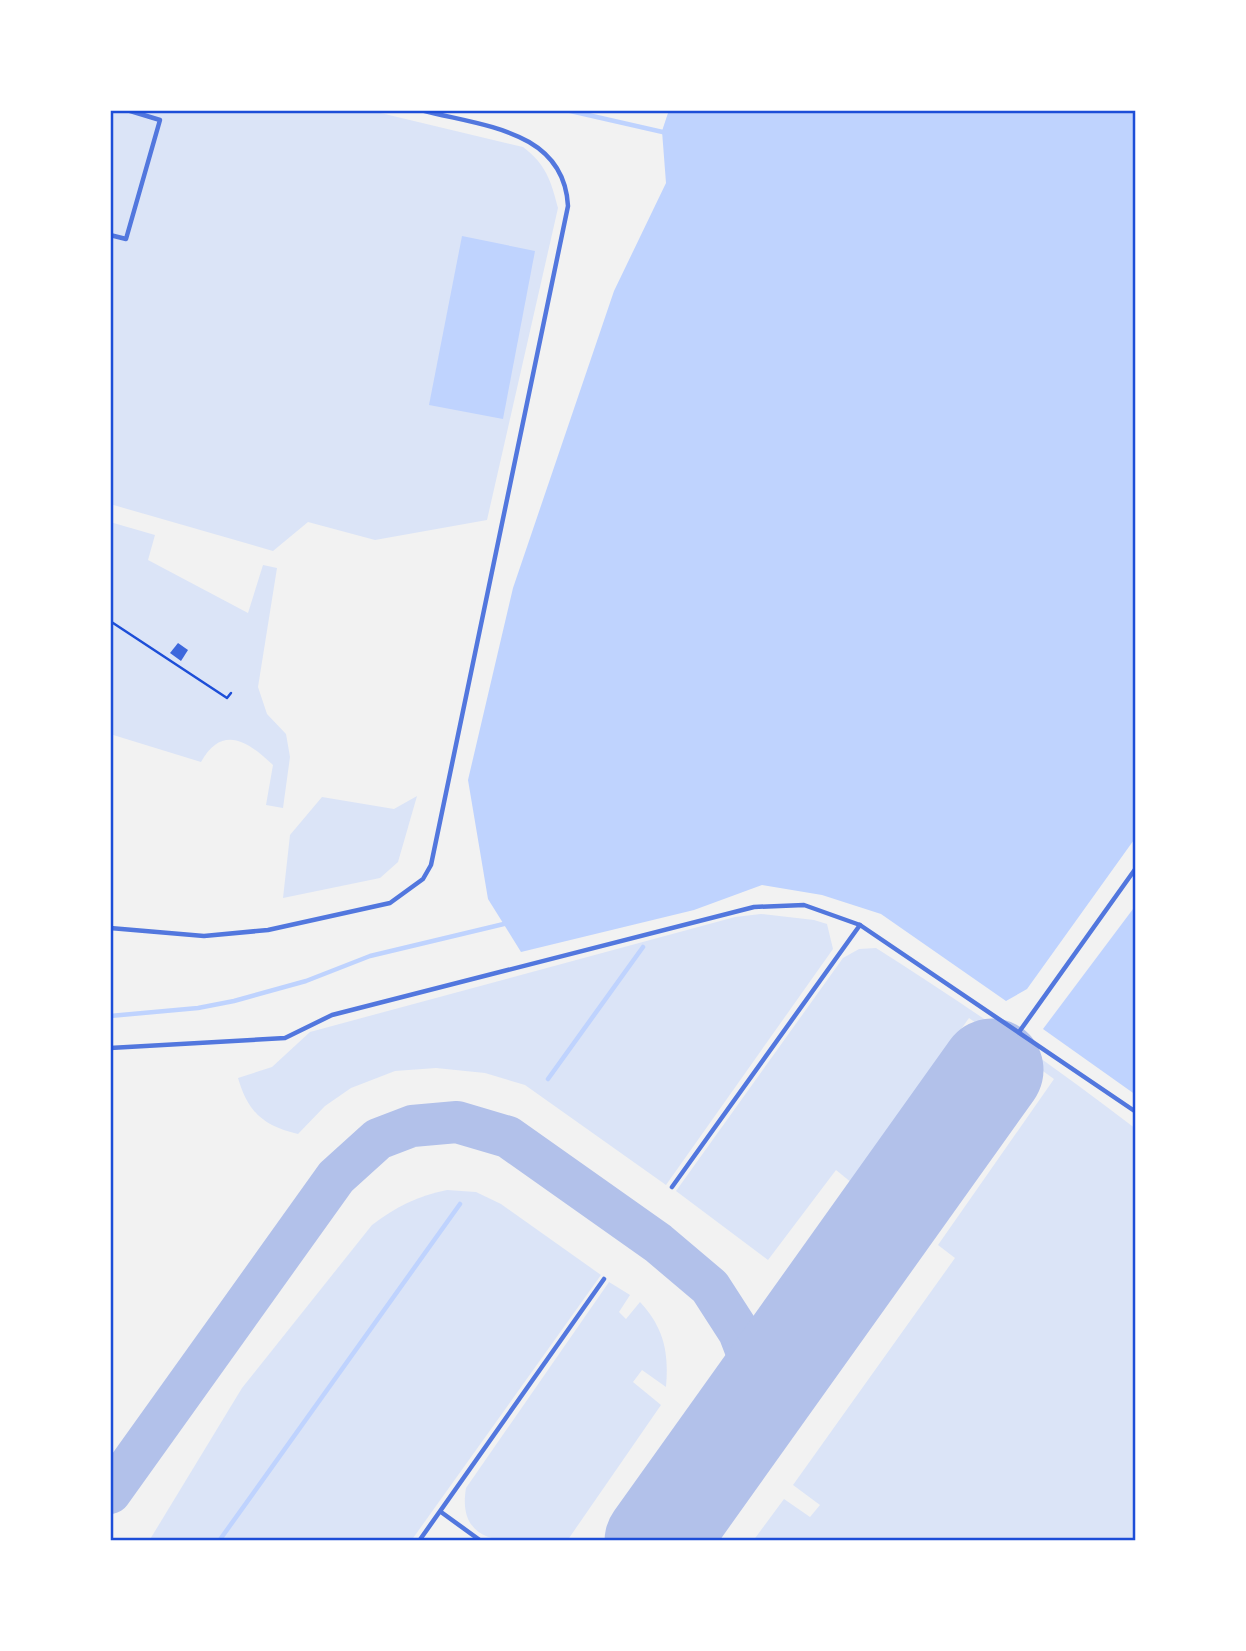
<svg xmlns="http://www.w3.org/2000/svg" width="1246" height="1651" font-family="'Golos Text',sans-serif">
  <rect width="100%" height="100%" fill="#f2f2f2"/>
  <g fill="#dbe4f7">
    <path d="M110 110H368L523 147C546 164 551 181 558 208L487 520 375 540 308 522 273 551 110 504Z"/>
    <path d="M110 522 155 535 148 560 248 613 263 565 277 568 258 687 267 714 286 734 290 757 283 808 266 805 273 765C248 741 222 724 201 762L110 734Z"/>
    <path d="M417 796 398 862 380 878 283 898 290 835 322 797 394 809Z"/>
    <path d="M761 914 814 920 827 924 833 949 666 1185 525 1085 485 1073 436 1068 395 1071 351 1088 325 1106 298 1134C263 1126 248 1112 238 1078L272 1067 310 1032 735 917Z"/>
    <path d="M876 948C966 1005 1052 1064 1136 1129V1541H753L784 1499 810 1517 820 1505 793 1485 955 1258 938 1245 1054 1079 969 1018 852 1183 836 1170 768 1260 676 1191 843 958 859 949Z"/>
    <path d="M447 1190 476 1192 501 1204 601 1275 411 1541H149L242 1388 372 1225C396 1207 417 1196 447 1190Z"/>
    <path d="M609 1282 630 1295 619 1312 626 1319 640 1302C664 1328 669 1352 666 1387L642 1370 633 1382 661 1405 567 1541C523 1541 455 1554 466 1488Z"/>
  </g>
  <g fill="#bfd3fe">
    <path d="M669 110H1136V837L1027 989 1006 1001 881 914 822 895 762 885 694 910 521 952 488 899 468 780 513 588 614 291 666 183 662 131Z"/>
    <path d="M462 236 535 251 503 419 429 405Z"/>
    <path d="M1136 905V1095L1043 1029Z"/>
  </g>
  <g fill="none" stroke-linecap="round" stroke-linejoin="round">
    <g stroke="#bfd3fe" stroke-width="4.5">
      <path d="M566 110 667 133"/>
      <path d="M110 1016 198 1008 234 1001 306 981 370 956 508 923"/>
      <path d="M548 1079 643 947"/>
      <path d="M219 1541 460 1204"/>
    </g>
    <path stroke="#b2c1ea" stroke-width="42" d="M110 1493 336 1177 378 1139 412 1126 457 1122 508 1137 658 1243 710 1287 739 1332 762 1392"/>
    <path stroke="#b2c1ea" stroke-width="103" d="M656 1541 992 1070"/>
  </g>
  <path fill="#3d67dc" d="M178 643 188 650 181 661 170 653Z"/>
  <g fill="none" stroke-linecap="round" stroke-linejoin="round">
    <path stroke="#1d4ed8" stroke-width="2.5" d="M110 621 227 698 231 693"/>
    <g stroke="#5277de" stroke-width="4.5">
      <path d="M110 235 126 239 160 120 127 110"/>
      <path d="M110 928 204 936 268 930 390 903 423 879 431 865 568 206C564 129 480 126 421 110"/>
      <path d="M1019 1032 1136 868"/>
      <path d="M110 1048 285 1038 332 1015 754 907 804 905 860 925 1136 1112"/>
      <path d="M672 1187 860 925"/>
      <path d="M441 1512 481 1541"/>
      <path d="M419 1541 604 1279"/>
    </g>
  </g>
  <rect width="1246" height="1651" fill="none" stroke="#ffffff" stroke-width="224"/>
  <rect x="112" y="112" width="1022" height="1427" fill="none" stroke="#1d4ed8" stroke-width="2.5"/>
</svg>
